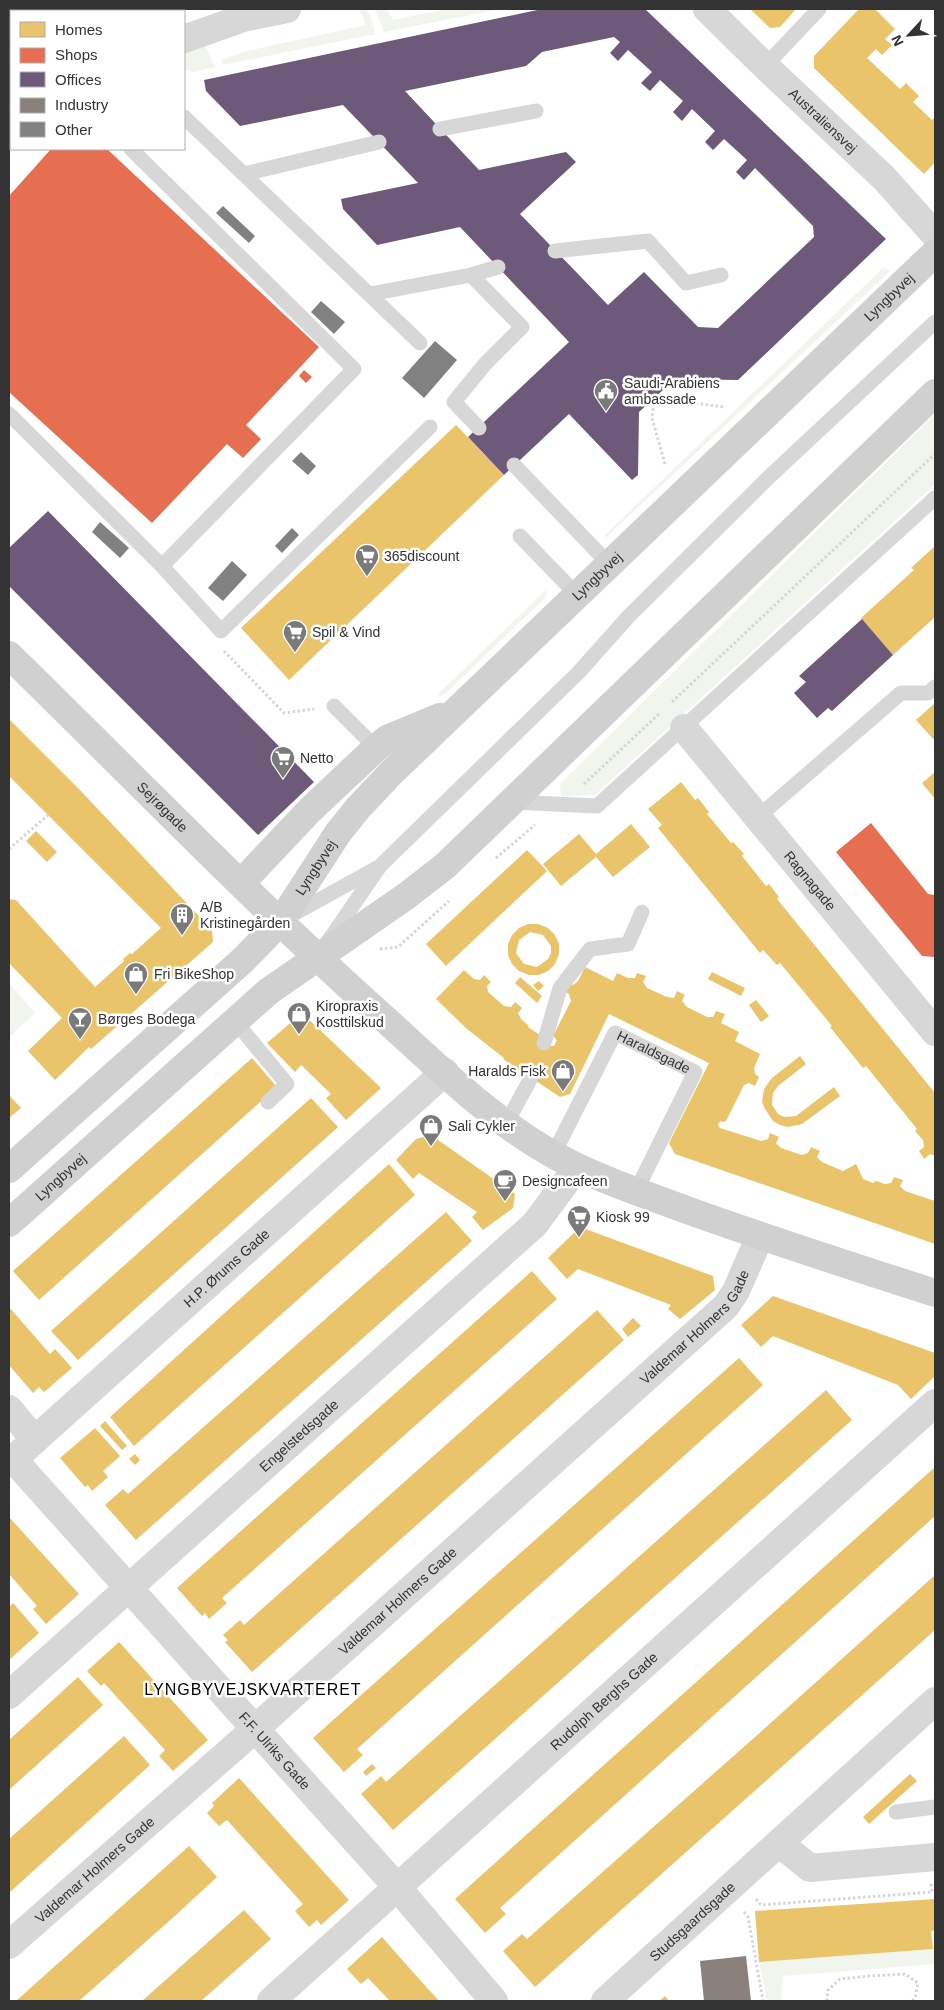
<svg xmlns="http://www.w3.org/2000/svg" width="944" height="2010" font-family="Arial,sans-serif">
  <rect width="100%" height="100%" fill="#fff"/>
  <g fill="#f1f5ed">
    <path d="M359 9H366L373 22 375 34 223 65 221 60 243 52 366 25Z"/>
    <path d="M375 9H386L393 20 447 9H501L384 32Z"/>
    <path d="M204 43 215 67 193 72 184 69V53Z"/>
    <path d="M884 267 889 270 888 273 604 539 605 535Z"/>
    <path d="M935 414V484L595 795 561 796 560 784Z"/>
    <path d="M546 590 547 594 544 599 445 694 440 696 438 694 440 692Z"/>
    <path d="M9 983 35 1013 9 1037Z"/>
    <path d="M935 1930V1964L783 1976 781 2001H767L759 1962 932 1949 931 1931Z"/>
  </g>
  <g fill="#e9c46a" fill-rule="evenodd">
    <path d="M9 9H117V10L109 11H11V31H9Z"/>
    <path d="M750 9H796L780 27 770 28Z"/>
    <path d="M859 9H875L895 29 885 39 892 45 882 55 876 49 867 58 900 89 906 83 919 96 913 102 932 120 935 117V162L924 174 814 68V56Z"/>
    <path d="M456 425 504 475 289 680 241 628Z"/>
    <path d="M935 546V617L893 655 861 618 914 570 911 568Z"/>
    <path d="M935 703V741L916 720Z"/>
    <path d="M9 719 78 788 212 930 213 942 91 1049 89 1047 55 1080 28 1051 62 1018 9 963V899L16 900 95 987 124 961 123 959 130 953 132 954 161 928 9 776Z"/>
    <path d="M935 772V799L922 783Z"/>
    <path d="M681 782 695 800 698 798 709 812 707 814 731 843 733 842 744 854 742 856 766 886 769 884 779 897 777 899 935 1093V1156L930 1154 924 1159 919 1151 924 1147 923 1140 915 1131 917 1129 866 1066 863 1068 830 1027 832 1026 780 963 777 965 763 950 760 953 658 828 662 825 648 809Z"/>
    <path d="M631 824 650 847 613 877 596 857 561 886 543 864 579 834 596 854Z"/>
    <path d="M36 831 57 852 47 862 26 841Z"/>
    <path d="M527 850 547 871 446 966 426 944Z"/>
    <path d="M528 924H538L548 928 555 935 559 944V954L555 964 548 971 539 975H529L519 971 512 964 508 955V944L512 935 519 928ZM530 932 543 935 551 946V953L548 959 537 967 524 964 516 953 519 940Z"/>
    <path d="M585 967 613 981 617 973 628 978H635L637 973 646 976 643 982 647 988 667 997 674 998 677 991 685 995 682 1001 687 1007 707 1017H713L716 1011 725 1014 721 1023 739 1032 735 1041 760 1054 754 1068 755 1074 759 1077 755 1086 749 1083 744 1085 726 1121 723 1122 720 1121 718 1125 720 1128 761 1141 768 1139 770 1133 779 1137 776 1143 781 1148 802 1155 808 1153 811 1147 820 1151 817 1157 822 1162 843 1171 856 1164 863 1179 873 1183 876 1181 885 1184 891 1183 894 1177 903 1180 900 1186 905 1191 935 1201V1244L675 1154 669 1143 709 1063 609 1014 570 1094 560 1097 503 1059 504 1058 467 1029 436 999 464 970 474 979 480 980 484 975 491 982 487 986 488 992 504 1006 511 1007 515 1002 522 1008 518 1013 521 1019 529 1026 528 1027 541 1036 549 1046H554L557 1040 553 1036 571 1001 569 994 563 991 568 983 573 985 578 981Z"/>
    <path d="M712 972 745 988 741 996 708 979Z"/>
    <path d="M520 977 542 996 537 1003 515 983Z"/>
    <path d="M539 981 544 986 538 991 533 985Z"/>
    <path d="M756 1000 769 1016 761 1022 749 1005Z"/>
    <path d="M302 1013 381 1088 346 1120 326 1098 331 1094 301 1065 295 1072 267 1043Z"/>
    <path d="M800 1056 806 1064 778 1086 773 1093 772 1105 778 1114 784 1117 796 1116 834 1087 840 1096 802 1124 788 1127 780 1125 773 1121 765 1109 762 1102 764 1089 772 1078Z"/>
    <path d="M252 1058 277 1087 39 1300 13 1271Z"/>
    <path d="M9 1095 21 1108 9 1118Z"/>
    <path d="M311 1098 338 1127 78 1360 51 1331Z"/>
    <path d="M431 1135 515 1194 513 1208 483 1230 472 1217 477 1212 419 1173 413 1179 396 1160 416 1139Z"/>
    <path d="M389 1164 415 1195 134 1446 110 1417Z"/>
    <path d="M446 1212 472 1241 136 1540 105 1505 123 1489 128 1494Z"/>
    <path d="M580 1227 713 1276 715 1290 680 1319 668 1309 671 1305 578 1269 567 1279 548 1258Z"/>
    <path d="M532 1271 557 1299 222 1598 227 1603 209 1619 205 1613 202 1616 177 1588Z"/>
    <path d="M773 1296 935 1353V1376L911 1399 898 1385 773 1336 761 1347 741 1325Z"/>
    <path d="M9 1307 50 1354 55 1349 72 1368 44 1392 39 1387 33 1393 9 1365Z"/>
    <path d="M597 1310 624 1340 252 1672 225 1642 228 1640 223 1635 240 1620 244 1625Z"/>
    <path d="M633 1318 641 1326 628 1337 622 1329Z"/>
    <path d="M739 1358 763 1385 357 1749 363 1755 344 1772 313 1738Z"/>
    <path d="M826 1390 852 1420 393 1830 361 1794 381 1776 386 1782Z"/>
    <path d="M105 1421 127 1446 122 1450 100 1426Z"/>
    <path d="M95 1428 120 1456 103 1471 108 1477 92 1491 88 1485 85 1487 60 1458Z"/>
    <path d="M135 1454 140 1460 135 1465 129 1459Z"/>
    <path d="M935 1467V1516L500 1908 506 1914 485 1933 455 1899Z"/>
    <path d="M9 1517 79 1594 46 1624 33 1609 37 1606 9 1574Z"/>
    <path d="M935 1575V1630L535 1987 503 1951 522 1934 527 1939 755 1737Z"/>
    <path d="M13 1603 39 1633 9 1660V1607Z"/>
    <path d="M119 1642 208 1740 173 1771 159 1756 165 1750 104 1683 101 1686 87 1671Z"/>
    <path d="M78 1677 103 1705 9 1790V1740Z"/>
    <path d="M124 1736 150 1765 9 1893V1839Z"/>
    <path d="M372 1764 376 1768 366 1776 363 1772Z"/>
    <path d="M910 1774 917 1781 869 1824 863 1817Z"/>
    <path d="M239 1778 349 1900 321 1925 317 1920 309 1927 295 1911 303 1904 227 1820 219 1826 207 1813 214 1806 212 1803Z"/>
    <path d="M189 1846 217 1877 177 1914 79 2001H16Z"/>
    <path d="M935 1899V1930L931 1931 933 1949 759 1962 755 1911Z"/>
    <path d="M244 1910 271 1939 201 2001H142Z"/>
    <path d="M382 1937 403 1961 439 2001H390L368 1978 361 1984 347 1969Z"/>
    <path d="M665 1996 669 2001H659Z"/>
  </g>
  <g fill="#e76f51">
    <path d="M51 149H107L319 347 246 425 261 439 243 458 227 444 152 523 9 392V196Z"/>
    <path d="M304 370 312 377 306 383 299 376Z"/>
    <path d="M871 823 928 894 935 895V957L922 956 836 852Z"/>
  </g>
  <g fill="#6d597a" fill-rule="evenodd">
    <path d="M542 9H645L886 239 738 380 675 379 639 412 638 475 632 480 569 414 504 475 468 437 569 342 460 227 377 245 343 209 341 199 418 183 343 105 240 126 206 91 204 80ZM614 37 620 42 610 53 618 61 628 50 652 72 641 83 650 91 660 80 683 101 673 112 682 121 692 109 715 131 705 142 713 150 724 139 747 160 736 172 744 180 755 168 813 226 814 237 718 328 698 327 644 272 608 305 520 214 576 162 566 152 479 170 405 91 526 66 542 52Z"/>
    <path d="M48 511 314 782 258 835 9 586V548Z"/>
    <path d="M862 619 893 655 832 711 828 708 817 718 794 693 806 682 799 676Z"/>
  </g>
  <path fill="#8a817c" d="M746 1956 751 2001H704L700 1961Z"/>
  <g fill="#818181">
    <path d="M223 206 255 236 249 243 216 213Z"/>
    <path d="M321 301 345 322 334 334 311 312Z"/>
    <path d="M435 341 457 360 424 398 402 378Z"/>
    <path d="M301 452 316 466 308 475 292 461Z"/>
    <path d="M100 522 129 548 120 558 92 532Z"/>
    <path d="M292 528 299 535 282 553 275 546Z"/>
    <path d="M232 561 247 575 223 601 208 588Z"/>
  </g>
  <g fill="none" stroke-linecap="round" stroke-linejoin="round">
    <g stroke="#d6d6d6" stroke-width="3" stroke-dasharray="2.5 2.5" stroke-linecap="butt">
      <path d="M665 464 652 418 654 398 725 407"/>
      <path d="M224 651 284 713 314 709"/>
      <path d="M672 702 935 454"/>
      <path d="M584 784 660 713"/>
      <path d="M9 849 48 815"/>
      <path d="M496 858 535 825"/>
      <path d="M380 949 398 947 449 901"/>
      <path d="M756 1899 761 1905 932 1892 931 1884"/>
      <path d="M744 1912 748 1917 763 2001"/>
      <path d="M827 2001 828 1990 840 1979 870 1976 905 1974 918 1983 915 1998 912 2001"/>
    </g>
    <g stroke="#d7d7d7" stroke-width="15">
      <path d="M765 66 819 9"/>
      <path d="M184 117 420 343"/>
      <path d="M440 129 536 111"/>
      <path d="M131 149 354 369 162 566"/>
      <path d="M244 174 379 142"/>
      <path d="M555 251 648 241 686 283 721 275"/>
      <path d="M471 275 522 327 485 364 454 402 479 428"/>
      <path d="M370 294 471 275 498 267"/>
      <path d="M9 414 162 566 221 631 430 427"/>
      <path d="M514 465 609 564"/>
      <path d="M520 536 577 595"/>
      <path d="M334 706 376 748"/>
      <path d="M513 802 597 806 935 498"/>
      <path d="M758 817 901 693H928L935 687"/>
      <path d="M290 916 377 868"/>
      <path d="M327 943 380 866 579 672 628 617 769 477 935 322"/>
      <path d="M235 1021 287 1084 268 1102"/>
      <path d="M544 1043 560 988 590 949 628 944 642 912"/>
      <path d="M506 1124 531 1078"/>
      <path id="s1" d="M553 1155 615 1033 695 1072 636 1191"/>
      <path d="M896 1812 935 1807"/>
    </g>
    <g stroke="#d7d7d7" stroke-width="28">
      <path id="s2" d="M707 9 765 66 884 178 935 235"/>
      <path d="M184 39 243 18 287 9"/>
      <path d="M9 89H11"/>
      <path id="s3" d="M684 728 935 1032"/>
      <path d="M9 1409 35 1440"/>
      <path id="s4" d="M13 1459 397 1887 494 2001"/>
      <path id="s5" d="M9 1463 445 1072"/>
      <path id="s6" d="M9 1695 535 1224 577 1167"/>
      <path d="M779 1843 810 1868 935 1857"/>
      <path id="s7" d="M9 1945 255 1729 726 1306 736 1291 760 1236"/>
      <path id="s8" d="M271 2001 935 1403"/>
      <path id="s9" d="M605 2001 935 1701"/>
    </g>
    <g stroke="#d0d0d0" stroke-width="28">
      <path id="s10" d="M9 655C134 777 255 903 386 1020 439 1068 492 1121 556 1156 596 1178 641 1193 684 1209 767 1239 851 1266 935 1293"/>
      <path d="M241 883 310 810 376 748 387 739 440 717"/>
      <path id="s11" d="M9 1169 243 960 281 921 338 833 358 808 391 773 935 253"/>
      <path id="s12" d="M9 1223 269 991 405 897 445 866 935 393"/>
    </g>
  </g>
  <defs>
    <g id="civic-pin" transform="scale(1.25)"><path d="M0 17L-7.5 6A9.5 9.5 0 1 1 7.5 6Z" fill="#7a7a7a" stroke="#fff"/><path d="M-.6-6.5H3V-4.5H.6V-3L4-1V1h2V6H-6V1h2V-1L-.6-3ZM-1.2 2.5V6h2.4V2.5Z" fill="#fff"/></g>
    <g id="supermarket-pin" transform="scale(1.25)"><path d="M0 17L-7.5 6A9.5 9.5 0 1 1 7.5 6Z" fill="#7a7a7a" stroke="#fff"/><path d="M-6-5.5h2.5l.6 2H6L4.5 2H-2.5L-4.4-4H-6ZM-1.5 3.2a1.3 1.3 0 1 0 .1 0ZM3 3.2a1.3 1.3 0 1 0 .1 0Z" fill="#fff"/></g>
    <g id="building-pin" transform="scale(1.25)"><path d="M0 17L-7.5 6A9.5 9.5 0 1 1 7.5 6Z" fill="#7a7a7a" stroke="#fff"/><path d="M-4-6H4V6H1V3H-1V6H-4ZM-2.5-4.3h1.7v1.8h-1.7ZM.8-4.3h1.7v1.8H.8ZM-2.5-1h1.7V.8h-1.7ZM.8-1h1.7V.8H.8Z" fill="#fff"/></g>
    <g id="shop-pin" transform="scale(1.25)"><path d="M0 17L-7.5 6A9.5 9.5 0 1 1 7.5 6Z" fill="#7a7a7a" stroke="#fff"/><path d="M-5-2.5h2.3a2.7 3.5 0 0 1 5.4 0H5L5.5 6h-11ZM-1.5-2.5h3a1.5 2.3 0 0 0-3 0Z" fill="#fff"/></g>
    <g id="bar-pin" transform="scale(1.25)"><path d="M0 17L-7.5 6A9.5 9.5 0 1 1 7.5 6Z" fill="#7a7a7a" stroke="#fff"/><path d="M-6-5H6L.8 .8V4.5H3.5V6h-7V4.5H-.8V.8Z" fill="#fff"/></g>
    <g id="cafe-pin" transform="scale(1.25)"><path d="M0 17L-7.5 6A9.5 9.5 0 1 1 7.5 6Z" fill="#7a7a7a" stroke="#fff"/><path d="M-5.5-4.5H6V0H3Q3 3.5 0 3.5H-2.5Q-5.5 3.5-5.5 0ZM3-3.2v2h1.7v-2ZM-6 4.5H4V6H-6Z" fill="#fff"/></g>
  </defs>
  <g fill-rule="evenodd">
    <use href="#civic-pin" x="606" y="391"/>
    <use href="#supermarket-pin" x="367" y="556"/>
    <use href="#supermarket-pin" x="295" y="632"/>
    <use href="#supermarket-pin" x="283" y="758"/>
    <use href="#building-pin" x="182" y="915"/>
    <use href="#shop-pin" x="136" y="974"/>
    <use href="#shop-pin" x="299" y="1014"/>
    <use href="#bar-pin" x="80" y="1019"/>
    <use href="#shop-pin" x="563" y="1071"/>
    <use href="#shop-pin" x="431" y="1126"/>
    <use href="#cafe-pin" x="505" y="1181"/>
    <use href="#supermarket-pin" x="579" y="1217"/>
  </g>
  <g text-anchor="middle" stroke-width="5" stroke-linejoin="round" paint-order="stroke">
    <g font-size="14" fill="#333" stroke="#fff">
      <text dy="5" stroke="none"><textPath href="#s2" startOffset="161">Australiensvej</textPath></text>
      <text dy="5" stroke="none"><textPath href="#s11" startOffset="1242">Lyngbyvej</textPath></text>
      <text dy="5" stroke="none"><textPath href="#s11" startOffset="838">Lyngbyvej</textPath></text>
      <text dy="5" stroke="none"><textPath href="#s10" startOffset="216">Sejrøgade</textPath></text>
      <text dy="5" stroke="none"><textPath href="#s11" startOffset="432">Lyngbyvej</textPath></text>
      <text dy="5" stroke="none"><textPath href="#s3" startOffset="198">Ragnagade</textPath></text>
      <text dy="5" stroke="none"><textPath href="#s1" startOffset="180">Haraldsgade</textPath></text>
      <text dy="5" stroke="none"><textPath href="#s12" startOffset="69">Lyngbyvej</textPath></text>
      <text dy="5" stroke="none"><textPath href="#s5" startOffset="292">H.P. Ørums Gade</textPath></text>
      <text dy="5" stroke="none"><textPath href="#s7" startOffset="924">Valdemar Holmers Gade</textPath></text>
      <text dy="5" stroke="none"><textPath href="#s6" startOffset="389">Engelstedsgade</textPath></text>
      <text dy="5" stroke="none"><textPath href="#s7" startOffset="519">Valdemar Holmers Gade</textPath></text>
      <text dy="5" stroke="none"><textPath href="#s8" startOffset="448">Rudolph Berghs Gade</textPath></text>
      <text dy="5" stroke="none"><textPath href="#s4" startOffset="392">F.F. Ulriks Gade</textPath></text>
      <text dy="5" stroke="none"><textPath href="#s7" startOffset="114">Valdemar Holmers Gade</textPath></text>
      <text dy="5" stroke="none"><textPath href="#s9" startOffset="118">Studsgaardsgade</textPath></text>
    </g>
    <g font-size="14" fill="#333" stroke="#fff" text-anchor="start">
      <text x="624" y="388">Saudi-Arabiens<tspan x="624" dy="16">ambassade</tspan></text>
      <text x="384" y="561">365discount</text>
      <text x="312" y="637">Spil &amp; Vind</text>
      <text x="300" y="763">Netto</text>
      <text x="200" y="912">A/B<tspan x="200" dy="16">Kristinegården</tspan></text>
      <text x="154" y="979">Fri BikeShop</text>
      <text x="316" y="1011">Kiropraxis<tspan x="316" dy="16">Kosttilskud</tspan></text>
      <text x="98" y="1024">Børges Bodega</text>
      <text x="546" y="1076" text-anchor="end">Haralds Fisk</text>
      <text x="448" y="1131">Sali Cykler</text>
      <text x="522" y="1186">Designcafeen</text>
      <text x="596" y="1222">Kiosk 99</text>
    </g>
    <g font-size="16" letter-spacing="1" fill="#000" stroke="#fff">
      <text x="253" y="1695">LYNGBYVEJSKVARTERET</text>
    </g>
  </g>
  <rect width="944" height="2010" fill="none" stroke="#333333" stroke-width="20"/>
  <rect x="10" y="10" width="175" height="140" fill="#ffffff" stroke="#adadad"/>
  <rect x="20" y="22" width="25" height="15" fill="#e9c46a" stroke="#adadad"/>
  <text x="55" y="35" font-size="15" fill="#333333">Homes</text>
  <rect x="20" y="48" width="25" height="15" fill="#e76f51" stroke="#adadad"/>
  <text x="55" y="60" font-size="15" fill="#333333">Shops</text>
  <rect x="20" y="72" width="25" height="15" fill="#6d597a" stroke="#adadad"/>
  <text x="55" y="85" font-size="15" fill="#333333">Offices</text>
  <rect x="20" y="98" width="25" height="15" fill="#8a817c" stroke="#adadad"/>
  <text x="55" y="110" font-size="15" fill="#333333">Industry</text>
  <rect x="20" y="122" width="25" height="15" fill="#818181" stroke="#adadad"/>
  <text x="55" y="135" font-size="15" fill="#333333">Other</text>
  <g transform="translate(909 35) rotate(244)" stroke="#ffffff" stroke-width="4" paint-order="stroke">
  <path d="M0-4L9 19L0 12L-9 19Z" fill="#333333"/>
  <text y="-8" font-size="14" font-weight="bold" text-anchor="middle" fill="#333333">N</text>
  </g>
</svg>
